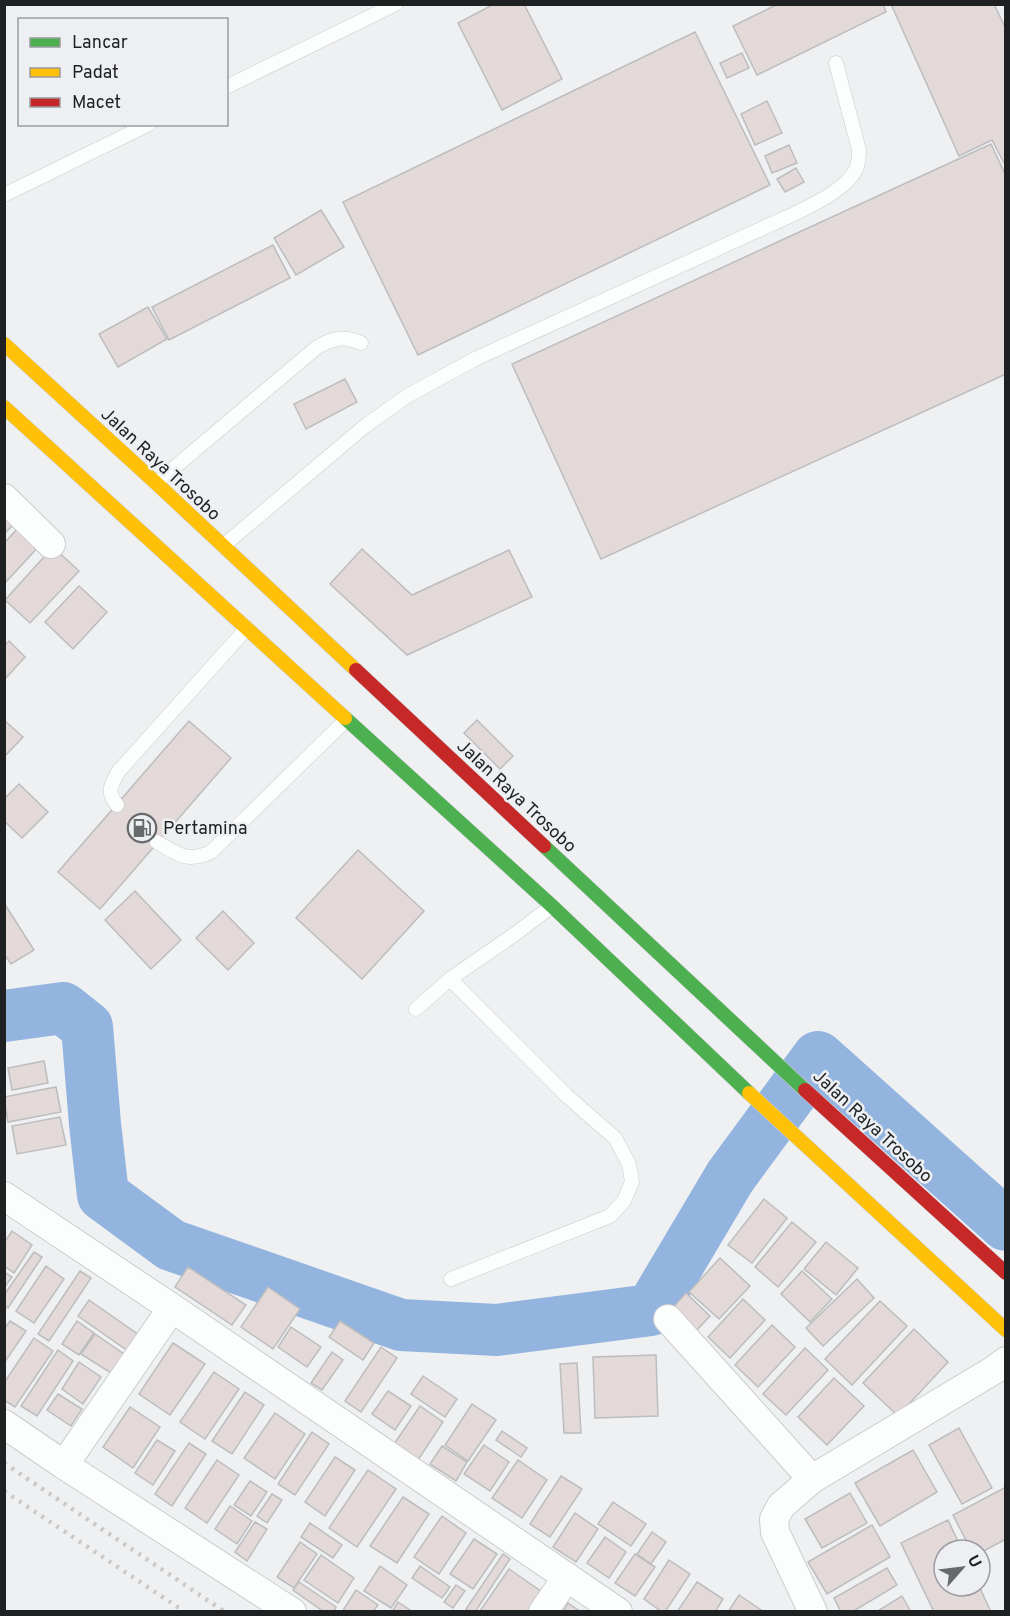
<svg xmlns="http://www.w3.org/2000/svg" width="1010" height="1616" font-family="Overpass,sans-serif">
  <rect width="100%" height="100%" fill="#eef0f2"/>
  <g fill="none" stroke-linecap="round" stroke-linejoin="round">
    <path stroke="#93b4df" stroke-width="52" d="M4 1016 63 1008 87 1027 95 1124 103 1195 171 1245 401 1325 497 1330 651 1310 730 1177 818 1057 1006 1225"/>
  </g>
  <g fill="#e3d9d8" stroke="#bcbdbe" stroke-width="1.5">
    <path d="M494 4H524L562 79 502 110 458 23Z"/>
    <path d="M778 4H883L886 12 757 75 733 26Z"/>
    <path d="M891 4H994L1006 29V167L992 140 959 156Z"/>
    <path d="M695 32 770 185 418 355 343 202Z"/>
    <path d="M742 53 749 68 727 78 720 63Z"/>
    <path d="M767 101 782 133 755 145 741 114Z"/>
    <path d="M991 144 1006 176V374L601 559 512 364Z"/>
    <path d="M789 145 797 163 772 173 765 156Z"/>
    <path d="M796 168 804 182 785 192 777 179Z"/>
    <path d="M321 210 344 247 296 275 274 238Z"/>
    <path d="M273 245 290 278 169 340 152 307Z"/>
    <path d="M148 307 167 339 118 367 99 334Z"/>
    <path d="M345 379 357 402 306 429 294 404Z"/>
    <path d="M4 512 16 522 4 534Z"/>
    <path d="M21 525 41 544 4 584V543Z"/>
    <path d="M53 547 79 571 30 623 5 600Z"/>
    <path d="M362 549 412 595 509 550 532 597 407 655 330 584Z"/>
    <path d="M79 586 107 612 73 649 45 622Z"/>
    <path d="M9 641 25 657 4 680V646Z"/>
    <path d="M4 720 23 737 4 757Z"/>
    <path d="M477 720 513 756 500 769 464 733Z"/>
    <path d="M189 721 231 758 100 909 58 872Z"/>
    <path d="M19 784 48 812 22 838 4 821V799Z"/>
    <path d="M358 850 424 911 362 979 296 918Z"/>
    <path d="M135 891 181 940 151 969 105 920Z"/>
    <path d="M4 903 34 950 11 964 4 954Z"/>
    <path d="M223 911 254 943 228 970 196 938Z"/>
    <path d="M44 1061 48 1083 12 1090 8 1068Z"/>
    <path d="M56 1087 61 1112 8 1122 4 1097Z"/>
    <path d="M60 1117 66 1145 17 1154 12 1126Z"/>
    <path d="M764 1199 787 1218 752 1263 728 1245Z"/>
    <path d="M792 1222 816 1242 778 1287 755 1267Z"/>
    <path d="M12 1231 32 1245 14 1273 4 1266V1243Z"/>
    <path d="M826 1242 858 1268 836 1295 804 1269Z"/>
    <path d="M34 1252 42 1257 8 1308 4 1305V1295Z"/>
    <path d="M720 1258 750 1286 719 1319 689 1292Z"/>
    <path d="M46 1266 64 1279 34 1323 16 1311Z"/>
    <path d="M188 1267 246 1305 232 1325 175 1287Z"/>
    <path d="M80 1271 91 1278 49 1341 38 1334Z"/>
    <path d="M802 1271 832 1299 810 1322 781 1294Z"/>
    <path d="M4 1272 12 1277 4 1288Z"/>
    <path d="M857 1279 874 1298 823 1346 806 1328Z"/>
    <path d="M268 1287 300 1309 273 1349 241 1327Z"/>
    <path d="M686 1293 710 1316 695 1332 671 1310Z"/>
    <path d="M743 1299 765 1320 730 1358 708 1337Z"/>
    <path d="M89 1300 139 1335 128 1351 78 1316Z"/>
    <path d="M880 1301 907 1326 852 1385 825 1359Z"/>
    <path d="M10 1321 26 1331 4 1363V1329Z"/>
    <path d="M77 1321 94 1333 79 1355 62 1344Z"/>
    <path d="M340 1321 374 1343 363 1360 329 1337Z"/>
    <path d="M772 1325 795 1347 758 1387 735 1365Z"/>
    <path d="M291 1327 321 1347 307 1367 278 1347Z"/>
    <path d="M914 1329 948 1362 898 1416 863 1383Z"/>
    <path d="M95 1334 124 1354 111 1373 81 1354Z"/>
    <path d="M34 1338 53 1351 15 1407 4 1400V1383Z"/>
    <path d="M173 1343 205 1364 170 1415 139 1394Z"/>
    <path d="M381 1347 397 1358 361 1412 345 1401Z"/>
    <path d="M805 1348 828 1370 786 1415 763 1394Z"/>
    <path d="M58 1350 73 1361 37 1416 21 1406Z"/>
    <path d="M332 1352 343 1360 322 1390 311 1383Z"/>
    <path d="M656 1355 658 1416 595 1418 593 1357Z"/>
    <path d="M79 1362 101 1377 83 1404 62 1389Z"/>
    <path d="M577 1363 581 1433H564L560 1364Z"/>
    <path d="M214 1372 239 1389 205 1439 180 1422Z"/>
    <path d="M423 1376 457 1399 445 1417 411 1394Z"/>
    <path d="M834 1378 864 1406 827 1445 798 1417Z"/>
    <path d="M388 1391 411 1406 395 1430 372 1414Z"/>
    <path d="M245 1392 264 1405 232 1454 212 1441Z"/>
    <path d="M58 1394 82 1409 71 1426 47 1410Z"/>
    <path d="M472 1404 496 1420 468 1461 445 1445Z"/>
    <path d="M420 1406 443 1422 418 1460 394 1444Z"/>
    <path d="M130 1407 160 1427 133 1468 103 1447Z"/>
    <path d="M275 1413 305 1434 275 1479 244 1458Z"/>
    <path d="M959 1428 992 1488 962 1504 929 1445Z"/>
    <path d="M502 1431 527 1448 521 1457 496 1440Z"/>
    <path d="M312 1432 329 1444 295 1495 278 1484Z"/>
    <path d="M157 1440 175 1451 153 1485 135 1473Z"/>
    <path d="M189 1443 206 1454 172 1506 155 1494Z"/>
    <path d="M484 1445 509 1462 490 1491 464 1474Z"/>
    <path d="M442 1446 467 1462 456 1481 430 1464Z"/>
    <path d="M913 1450 937 1492 880 1526 855 1483Z"/>
    <path d="M335 1457 355 1470 325 1516 305 1502Z"/>
    <path d="M217 1460 239 1475 207 1523 185 1508Z"/>
    <path d="M518 1460 547 1480 522 1518 492 1498Z"/>
    <path d="M368 1470 396 1489 357 1547 329 1528Z"/>
    <path d="M561 1476 582 1489 550 1537 530 1524Z"/>
    <path d="M250 1481 267 1492 251 1516 234 1505Z"/>
    <path d="M1006 1487V1539L980 1553V1550H971L953 1515Z"/>
    <path d="M850 1493 867 1523 822 1548 805 1519Z"/>
    <path d="M272 1494 282 1500 267 1523 257 1516Z"/>
    <path d="M403 1497 429 1514 397 1563 370 1546Z"/>
    <path d="M613 1502 646 1524 631 1546 598 1524Z"/>
    <path d="M230 1506 252 1521 237 1544 215 1529Z"/>
    <path d="M575 1513 598 1529 576 1562 553 1547Z"/>
    <path d="M442 1516 466 1533 439 1574 414 1557Z"/>
    <path d="M948 1520 962 1550H944V1586H979L991 1612H934L901 1543Z"/>
    <path d="M255 1522 267 1529 247 1561 235 1552Z"/>
    <path d="M310 1523 342 1545 333 1558 301 1537Z"/>
    <path d="M872 1525 890 1557 827 1594 808 1562Z"/>
    <path d="M652 1532 666 1542 651 1564 637 1554Z"/>
    <path d="M605 1537 626 1552 609 1578 587 1563Z"/>
    <path d="M474 1539 497 1554 473 1589 450 1574Z"/>
    <path d="M300 1542 317 1554 294 1588 277 1577Z"/>
    <path d="M503 1554 510 1559 475 1612H470L466 1609Z"/>
    <path d="M635 1554 655 1567 635 1596 615 1583Z"/>
    <path d="M321 1555 354 1578 338 1603 304 1580Z"/>
    <path d="M669 1560 690 1574 665 1612H662L644 1599Z"/>
    <path d="M380 1566 407 1585 391 1608 364 1591Z"/>
    <path d="M420 1566 450 1587 442 1598 412 1578Z"/>
    <path d="M887 1568 897 1585 852 1612H841L834 1598Z"/>
    <path d="M509 1569 548 1596 538 1612 480 1611Z"/>
    <path d="M299 1582 336 1607 334 1612H324L293 1590Z"/>
    <path d="M697 1582 723 1599 715 1612H677Z"/>
    <path d="M456 1585 465 1591 453 1608 444 1602Z"/>
    <path d="M356 1590 378 1605 373 1612H342Z"/>
    <path d="M739 1595 764 1612H728Z"/>
    <path d="M902 1596 911 1612H876Z"/>
    <path d="M398 1602 413 1612H392Z"/>
    <path d="M568 1603 581 1612H563Z"/>
  </g>
  <g fill="none" stroke-linecap="round" stroke-linejoin="round">
    <g stroke="#cbccce" stroke-width="15">
      <g id="lane">
        <path d="M226 87 396 4"/>
        <path d="M4 195 149 124"/>
        <path d="M156 483 316 348C333 338 342 335 361 343"/>
        <path d="M223 546 365 426 407 396 477 358 794 214C814 204 847 189 856 169 859 163 859 156 859 150L836 63"/>
        <path d="M117 805C106 791 111 786 118 772L247 628"/>
        <path d="M157 842C177 854 187 863 211 852L347 719"/>
        <path d="M450 979 567 1096 615 1138 629 1164 632 1182 624 1201 610 1216 451 1279"/>
        <path d="M416 1009 450 979 515 934 552 906"/>
      </g>
    </g>
    <g stroke="#cbccce" stroke-width="30">
      <g id="street">
        <path d="M4 498 51 544"/>
        <path d="M4 1196 172 1308 618 1612"/>
        <path d="M668 1319 812 1479"/>
        <path d="M4 1424 64 1465 292 1612"/>
        <path d="M64 1465 172 1308"/>
        <path d="M543 1612 567 1577"/>
        <path d="M813 1612 775 1532 774 1519 781 1506 812 1479 994 1370 1006 1361"/>
      </g>
    </g>
    <g stroke="#cbccce" stroke-width="15">
      <g id="fast">
        <path d="M345 718 552 906 749 1093"/>
        <path d="M544 846 805 1090"/>
      </g>
    </g>
    <g stroke="#cbccce" stroke-width="15">
      <g id="slow">
        <path d="M4 344 156 483 356 670"/>
        <path d="M4 407 345 718"/>
        <path d="M749 1093 1006 1330"/>
      </g>
    </g>
    <g stroke="#cbccce" stroke-width="15">
      <g id="jam">
        <path d="M356 670 544 846"/>
        <path d="M805 1090 1006 1273"/>
      </g>
    </g>
    <use href="#lane" stroke="#fcfdfd" stroke-width="14"/>
    <use href="#street" stroke="#fcfdfd" stroke-width="28"/>
    <use href="#fast" stroke="#4caf50" stroke-width="14"/>
    <use href="#slow" stroke="#ffc107" stroke-width="14"/>
    <use href="#jam" stroke="#c62828" stroke-width="14"/>
    <g stroke="#c9c9c9" stroke-width="4.5" stroke-dasharray="3 6" stroke-linecap="butt">
      <path d="M4 1463 225 1612"/>
      <path d="M4 1491 185 1612"/>
    </g>
  </g>
  <defs>
    <g id="fuel-ring" transform="scale(1.5)"><circle r="9.5" fill="#edeff3" stroke="#67696a" stroke-width="1.5"/><path d="M-5.5-6h7V0h2V4h1.3V-2.5L3-4.5l.8-.8L6-3V5H2.5V1h-1V6h-7ZM-4.2-4.7v3.2H.2V-4.7Z" fill="#67696a"/></g>
  </defs>
  <g fill-rule="evenodd">
    <use href="#fuel-ring" x="142" y="828"/>
  </g>
  <g text-anchor="middle" stroke-width="5" stroke-linejoin="round" paint-order="stroke">
    <g font-size="18" fill="#1f2021" stroke="#edeff3">
      <text transform="translate(161 464) rotate(43)" y="6">Jalan Raya Trosobo</text>
      <text transform="translate(517 796) rotate(43)" y="6">Jalan Raya Trosobo</text>
      <text transform="translate(873 1126) rotate(43)" y="6">Jalan Raya Trosobo</text>
    </g>
    <g font-size="18" fill="#1f2021" stroke="#edeff3" text-anchor="start">
      <text x="163" y="834">Pertamina</text>
    </g>
  </g>
  <rect width="1010" height="1616" fill="none" stroke="#1f2021" stroke-width="12"/>
  <rect x="18" y="18" width="210" height="108" fill="#edeff3" stroke="#9b9c9f" stroke-width="1.5"/>
  <rect x="30" y="38" width="30" height="9" fill="#4caf50" stroke="#9b9c9f" stroke-width="1.5"/>
  <text x="72" y="48" font-size="18" fill="#1f2021">Lancar</text>
  <rect x="30" y="68" width="30" height="9" fill="#ffc107" stroke="#9b9c9f" stroke-width="1.5"/>
  <text x="72" y="78" font-size="18" fill="#1f2021">Padat</text>
  <rect x="30" y="98" width="30" height="9" fill="#c62828" stroke="#9b9c9f" stroke-width="1.5"/>
  <text x="72" y="108" font-size="18" fill="#1f2021">Macet</text>
  <g transform="translate(962 1568) rotate(62)"><circle r="28" fill="#edeff3" stroke="#9b9c9f" stroke-width="1.5"/>
  <path d="M0-4.5L10 22L0 15L-10 22Z" fill="#67696a"/>
  <text y="-9" font-size="16" font-weight="bold" text-anchor="middle" fill="#1f2021">U</text>
  </g>
</svg>
